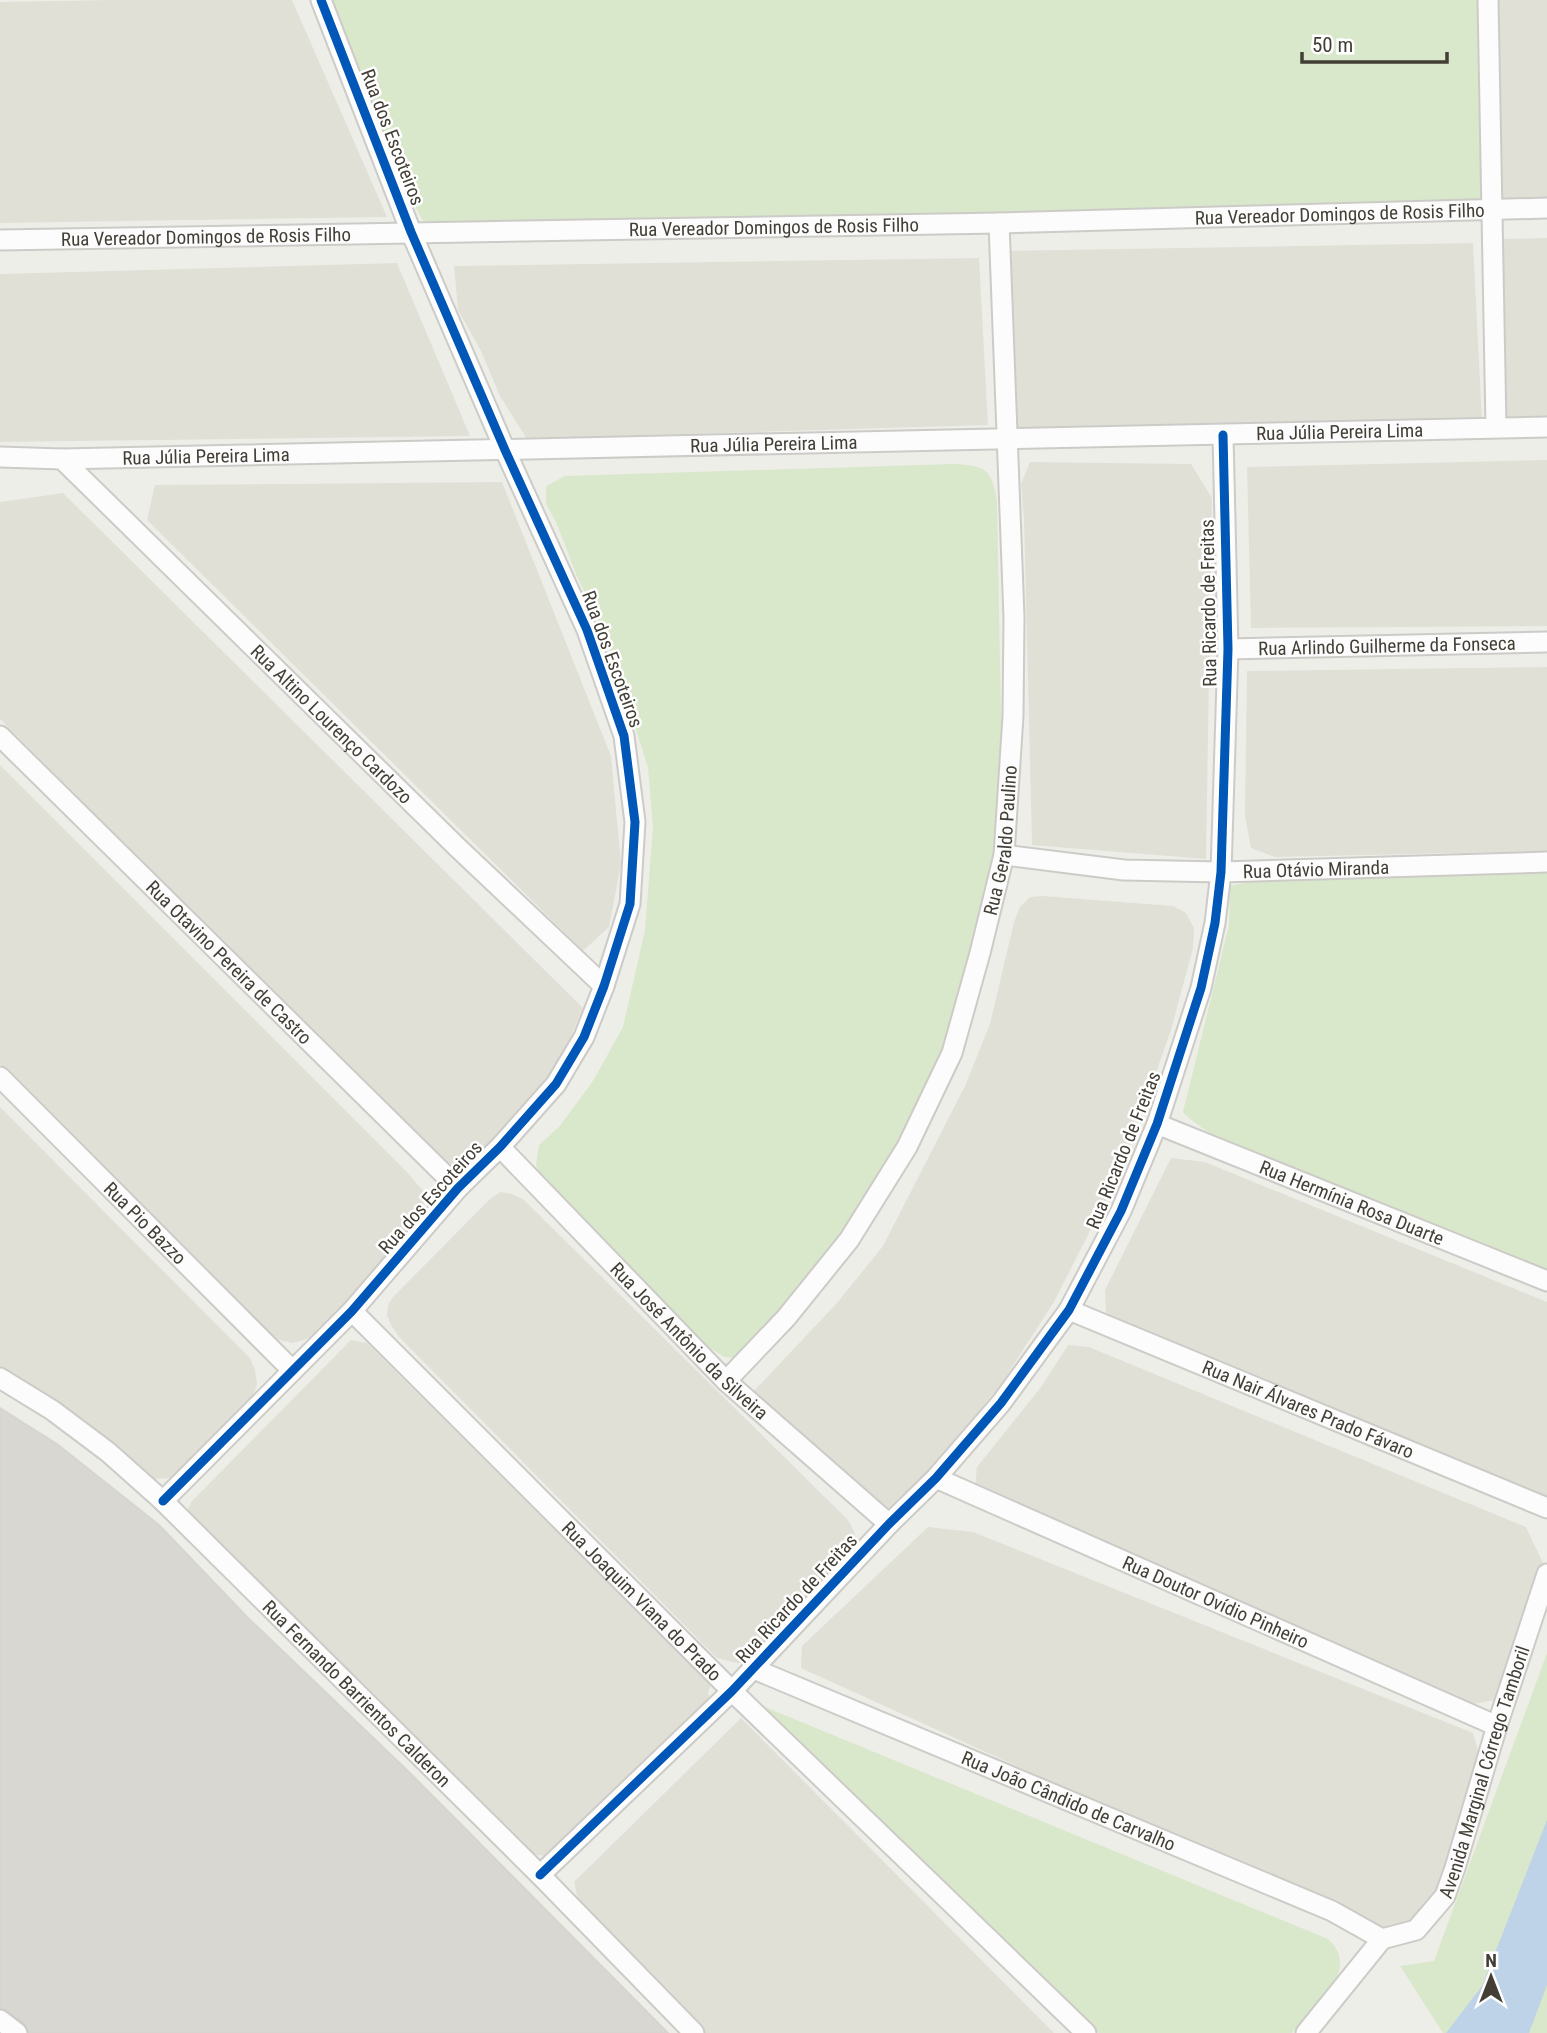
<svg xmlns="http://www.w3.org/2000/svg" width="1547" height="2033" font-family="'Roboto Condensed',sans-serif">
  <rect width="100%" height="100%" fill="#eeeee9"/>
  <g fill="#e1e0d7">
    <path d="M112 0H292L387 217 0 223V2Z"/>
    <path d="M1488 0H1547V208H1494Z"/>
    <path d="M1547 238V427H1496L1494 239Z"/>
    <path d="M1473 243 1482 421 1006 439 1000 251Z"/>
    <path d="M979 258 988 425 527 439 500 396 481 351 458 310 454 266Z"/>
    <path d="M397 263 470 436 0 442V274Z"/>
    <path d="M1547 460V626L1251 628 1247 467Z"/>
    <path d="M1030 462 1191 464 1212 498 1206 859 1032 845 1024 519 1021 484Z"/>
    <path d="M502 482 611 756 621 864 609 927 583 951 147 520 155 485Z"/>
    <path d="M63 493 583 1008 550 1085 458 1173 210 930 0 719V502Z"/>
    <path d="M1547 667V851L1275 857 1251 848 1245 816 1247 671Z"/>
    <path d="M0 765 406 1171 424 1192V1208L417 1224 313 1337 293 1343 279 1340 266 1331 0 1064Z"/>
    <path d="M1043 896 1173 906 1186 913 1194 928 1193 948 1171 1030 1122 1168 1054 1302 1003 1381 943 1457 885 1511 753 1392 837 1303 883 1246 965 1086 990 1024 1014 922 1020 907 1030 897Z"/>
    <path d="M0 1107 250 1358 255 1370 257 1385 252 1397 241 1411 171 1478 151 1479 0 1376Z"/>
    <path d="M1171 1158 1205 1162 1547 1302V1498L1118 1323 1106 1312 1105 1290Z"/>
    <path d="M500 1192 512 1194 523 1199 848 1520 854 1531 858 1547 750 1662 737 1663 717 1658 399 1337 391 1325 387 1315 388 1305 393 1297 489 1200Z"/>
    <path d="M351 1340 367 1343 711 1685 708 1693 712 1703 548 1856 534 1855 413 1743 192 1522 187 1510 192 1501Z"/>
    <path d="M1068 1345 1089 1347 1526 1527 1543 1563 1495 1700 1468 1705 975 1488 977 1467 1041 1387Z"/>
    <path d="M928 1527 973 1532 1473 1733 1480 1758 1443 1892 1414 1928 1385 1934 801 1668 802 1646Z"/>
    <path d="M741 1718 1054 2033H701L579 1905 574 1882Z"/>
  </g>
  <g fill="#d9e7cb">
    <path d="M324 0H1482V193L1478 204 431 234 419 214Z"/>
    <path d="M952 464C984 465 992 468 997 501L1002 770 995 855 948 1053 848 1239 736 1358 724 1357 709 1347 545 1183 539 1174 536 1164 539 1145 559 1127 593 1081 623 1027 645 930 653 827 648 768 634 723 607 640 576 574 556 522 546 504V486L565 476Z"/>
    <path d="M1547 873V1278C1453 1239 1357 1204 1265 1160 1237 1146 1205 1135 1183 1112L1229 925 1230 886 1270 877Z"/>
    <path d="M1547 1653V2033H1443L1400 1966 1434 1961Z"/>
    <path d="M765 1707 1328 1939C1363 1970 1313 2009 1292 2033H1099Z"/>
  </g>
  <path fill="#bed2e8" d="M1547 1820V1985L1529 2033H1446L1482 1986Z"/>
  <path fill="#d8d7d1" stroke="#d6d5cf" stroke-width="2" d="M0 1408 57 1444 159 1525 248 1618 411 1774 668 2033H29L24 2023 7 2010 0 2008Z"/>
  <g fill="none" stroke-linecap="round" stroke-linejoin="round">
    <g stroke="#cccbc7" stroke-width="23">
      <g id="minor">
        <path d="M1488 0 1496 427"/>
        <path id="s1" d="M0 240 999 223 1547 208"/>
        <path id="s2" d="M0 457 62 459 1547 427"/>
        <path id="s3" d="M62 459 457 847 604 986"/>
        <path id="s4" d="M1228 649 1547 642"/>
        <path id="s5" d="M0 736 458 1188"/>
        <path id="s6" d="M1004 855 1124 870 1221 872 1547 862"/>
        <path id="s7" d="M0 1077 292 1370"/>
        <path id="s8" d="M1157 1124 1547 1281"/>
        <path id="s9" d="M500 1147 726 1381 889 1524"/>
        <path id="s10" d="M1069 1310 1547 1508"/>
        <path id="s11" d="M352 1311 732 1691 1086 2033"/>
        <path id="s12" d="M0 1378 52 1410 108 1452 163 1501 540 1875 694 2033"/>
        <path id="s13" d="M726 1381 786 1318 849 1240 907 1147 952 1053 980 953 1004 855 1013 716 1014 617 999 223"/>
        <path id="s14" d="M936 1478 1497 1726"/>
        <path d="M163 1501 352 1311 458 1188 500 1147 556 1084 584 1037 604 986 630 904 635 822 624 736 587 630 505 450 411 232 321 0"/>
        <path id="s15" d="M754 1669 1332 1911 1382 1939"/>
        <path d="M540 1875 732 1691 889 1524 936 1478 1001 1403 1069 1310 1121 1211 1157 1124 1201 988 1215 923 1221 872 1228 649 1223 435"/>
        <path id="s16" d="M1382 1939 1416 1930 1445 1896 1455 1868 1497 1726 1547 1574"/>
        <path d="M0 2020 17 2033"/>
        <path d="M1306 2033 1382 1939"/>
      </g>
    </g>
    <use href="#minor" stroke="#fcfcfc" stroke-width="19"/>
    <g stroke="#fff" stroke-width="13">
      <g id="cycleway">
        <path d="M163 1501 352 1311 458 1188 500 1147 556 1084 584 1037 604 986 630 904 635 822 624 736 587 630 505 450 411 232 321 0"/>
        <path d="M540 1875 732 1691 889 1524 936 1478 1001 1403 1069 1310 1121 1211 1157 1124 1201 988 1215 923 1221 872 1228 649 1223 435"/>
      </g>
    </g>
    <use href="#cycleway" stroke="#0057b8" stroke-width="9"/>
  </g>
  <g text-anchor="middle" stroke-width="5" stroke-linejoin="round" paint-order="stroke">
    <g font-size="19" fill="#433f36" stroke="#fff">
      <text transform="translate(393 137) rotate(69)" y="7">Rua dos Escoteiros</text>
      <text dy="7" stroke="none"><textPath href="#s1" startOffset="1340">Rua Vereador Domingos de Rosis Filho</textPath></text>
      <text dy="7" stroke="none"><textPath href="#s1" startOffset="774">Rua Vereador Domingos de Rosis Filho</textPath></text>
      <text dy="7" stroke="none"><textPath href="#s1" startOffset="206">Rua Vereador Domingos de Rosis Filho</textPath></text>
      <text dy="7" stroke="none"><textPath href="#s2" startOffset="1340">Rua Júlia Pereira Lima</textPath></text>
      <text dy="7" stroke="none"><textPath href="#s2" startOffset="774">Rua Júlia Pereira Lima</textPath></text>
      <text dy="7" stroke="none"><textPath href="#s2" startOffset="206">Rua Júlia Pereira Lima</textPath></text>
      <text transform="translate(1208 603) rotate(-91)" y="7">Rua Ricardo de Freitas</text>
      <text dy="7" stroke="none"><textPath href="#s4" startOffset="159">Rua Arlindo Guilherme da Fonseca</textPath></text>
      <text transform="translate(613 659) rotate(70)" y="7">Rua dos Escoteiros</text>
      <text dy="7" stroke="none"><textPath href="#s3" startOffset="378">Rua Altino Lourenço Cardozo</textPath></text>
      <text dy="7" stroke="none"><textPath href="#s13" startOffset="620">Rua Geraldo Paulino</textPath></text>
      <text dy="7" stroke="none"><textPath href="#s6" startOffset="313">Rua Otávio Miranda</textPath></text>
      <text dy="7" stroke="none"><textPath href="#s5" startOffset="322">Rua Otavino Pereira de Castro</textPath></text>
      <text transform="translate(1123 1150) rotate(-68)" y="7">Rua Ricardo de Freitas</text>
      <text transform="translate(430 1197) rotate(-48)" y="7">Rua dos Escoteiros</text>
      <text dy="7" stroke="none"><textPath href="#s8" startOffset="210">Rua Hermínia Rosa Duarte</textPath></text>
      <text dy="7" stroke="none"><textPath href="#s7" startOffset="206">Rua Pio Bazzo</textPath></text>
      <text dy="7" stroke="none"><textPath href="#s9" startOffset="271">Rua José Antônio da Silveira</textPath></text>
      <text dy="7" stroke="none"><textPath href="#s10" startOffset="259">Rua Nair Álvares Prado Fávaro</textPath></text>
      <text transform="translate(796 1598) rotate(-47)" y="7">Rua Ricardo de Freitas</text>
      <text dy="7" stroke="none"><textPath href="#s11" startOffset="410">Rua Joaquim Viana do Prado</textPath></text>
      <text dy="7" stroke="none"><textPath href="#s14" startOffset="306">Rua Doutor Ovídio Pinheiro</textPath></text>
      <text dy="7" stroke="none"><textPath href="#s12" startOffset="478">Rua Fernando Barrientos Calderon</textPath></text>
      <text dy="7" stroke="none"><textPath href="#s16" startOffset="210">Avenida Marginal Córrego Tamboril</textPath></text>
      <text dy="7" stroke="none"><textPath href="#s15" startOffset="341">Rua João Cândido de Carvalho</textPath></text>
    </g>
  </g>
  <g transform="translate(1491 1977)" stroke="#ffffff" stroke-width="5" paint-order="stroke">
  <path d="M0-5L12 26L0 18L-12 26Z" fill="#433f36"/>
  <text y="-10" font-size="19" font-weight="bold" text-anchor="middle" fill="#433f36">N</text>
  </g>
  <path d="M1302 52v10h145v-10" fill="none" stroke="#433f36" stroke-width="3.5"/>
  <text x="1312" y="52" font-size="21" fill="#433f36" stroke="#ffffff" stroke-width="5" paint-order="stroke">50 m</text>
</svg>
